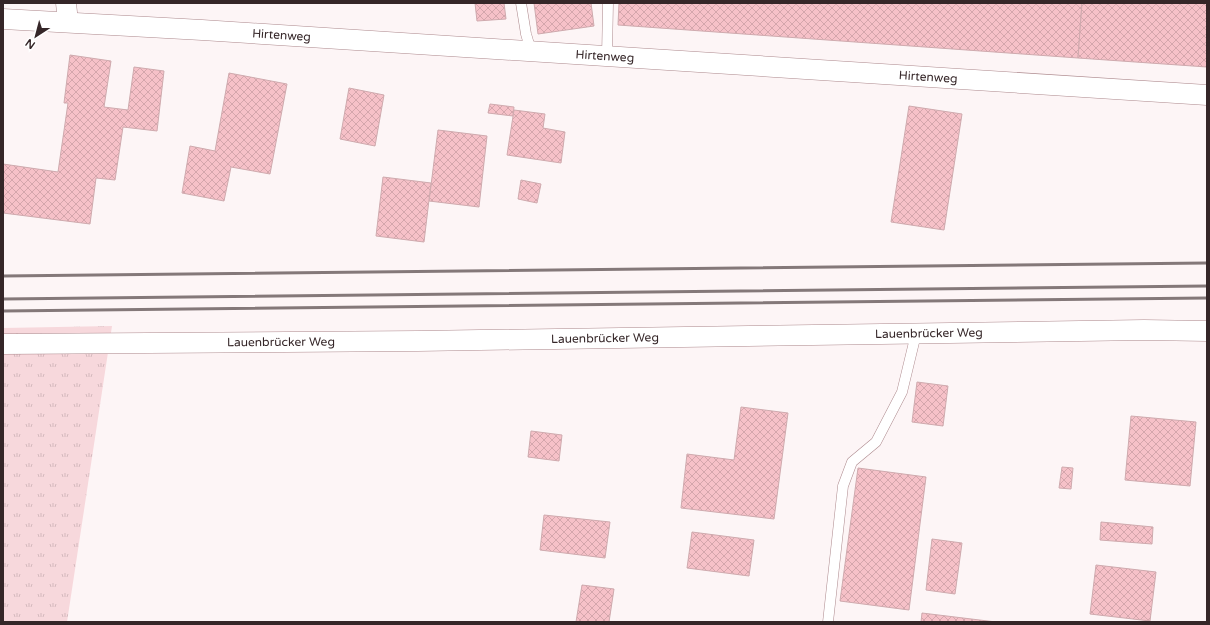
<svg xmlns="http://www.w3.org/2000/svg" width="1210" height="625" font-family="'Varela Round',sans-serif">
  <defs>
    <pattern id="park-tufts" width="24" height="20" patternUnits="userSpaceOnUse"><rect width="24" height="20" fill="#f7d8dc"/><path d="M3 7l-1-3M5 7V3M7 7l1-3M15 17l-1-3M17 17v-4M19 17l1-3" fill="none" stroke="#d4b9bd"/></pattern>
    <pattern id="building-cross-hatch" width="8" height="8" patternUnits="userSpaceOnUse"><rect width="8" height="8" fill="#f6c1c8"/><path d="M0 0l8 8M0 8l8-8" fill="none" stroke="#d4a6ac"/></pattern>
  </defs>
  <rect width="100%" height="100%" fill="#fdf5f6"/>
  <path fill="url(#park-tufts)" d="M112 326 67 622H3V328Z"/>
  <g fill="url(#building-cross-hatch)" stroke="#cfaaae">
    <path d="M475 3H504L506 19 477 21Z"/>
    <path d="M534 3H591L594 26 538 34Z"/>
    <path d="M619 3H1082L1078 58 618 25Z"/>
    <path d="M1082 3H1207V67L1078 58Z"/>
    <path d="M70 55 111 61 104 107 128 110 134 67 164 71 157 131 123 127 115 180 96 178 90 224 3 213V164L58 172 68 103H64Z"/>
    <path d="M229 73 287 84 270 174 231 167 224 201 182 193 190 146 215 151Z"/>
    <path d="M349 88 384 95 375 146 340 139Z"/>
    <path d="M490 104 514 107 513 116 488 113Z"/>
    <path d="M909 106 962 114 944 230 891 222Z"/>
    <path d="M514 110 545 114 543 128 565 132 561 163 507 155Z"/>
    <path d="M438 130 487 136 479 207 429 201Z"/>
    <path d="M383 177 431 183 424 242 376 236Z"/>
    <path d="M521 180 541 184 537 203 518 199Z"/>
    <path d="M917 382 948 386 943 426 912 422Z"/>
    <path d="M741 407 788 413 774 519 681 508 687 454 734 460Z"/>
    <path d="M1131 416 1196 422 1190 486 1125 480Z"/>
    <path d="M531 431 562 435 559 461 528 457Z"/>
    <path d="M1062 467 1073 468 1071 489 1059 488Z"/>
    <path d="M858 468 926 477 909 610 840 601Z"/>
    <path d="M544 515 610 522 605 558 540 550Z"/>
    <path d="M1101 522 1153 527 1152 544 1100 540Z"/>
    <path d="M692 532 754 540 749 576 687 568Z"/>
    <path d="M932 539 962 543 955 594 926 590Z"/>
    <path d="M1096 565 1156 572 1150 621 1090 614Z"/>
    <path d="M582 585 614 589 609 622H576Z"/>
    <path d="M922 613 996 622H921Z"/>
  </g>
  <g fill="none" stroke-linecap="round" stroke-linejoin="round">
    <g stroke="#ad898d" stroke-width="11">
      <g id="lane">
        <path d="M521 3 526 34 531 51"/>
        <path d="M607 56 608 3"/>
        <path d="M828 622 843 486 852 462 876 442 902 392 916 334"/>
      </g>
    </g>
    <g stroke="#ad898d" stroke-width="21">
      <g id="street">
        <path d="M66 3 68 22"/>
        <path id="s1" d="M3 19 202 30 1207 95"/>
        <path id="s2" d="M3 344 418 341 1144 330 1207 331"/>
      </g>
    </g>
    <use href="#lane" stroke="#fff" stroke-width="10"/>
    <use href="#street" stroke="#fff" stroke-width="20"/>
    <g stroke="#847879" stroke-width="3">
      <path d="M3 276 1207 263"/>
      <path d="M3 299 1207 286"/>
      <path d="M3 311 1207 298"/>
    </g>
  </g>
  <g text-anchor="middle" stroke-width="3" stroke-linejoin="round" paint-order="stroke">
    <g font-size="12" fill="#352628" stroke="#fff">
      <text dy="4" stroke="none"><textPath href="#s1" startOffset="279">Hirtenweg</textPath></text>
      <text dy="4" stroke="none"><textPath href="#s1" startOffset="603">Hirtenweg</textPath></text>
      <text dy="4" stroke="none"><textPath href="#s1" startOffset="927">Hirtenweg</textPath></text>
      <text dy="4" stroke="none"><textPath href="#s2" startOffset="926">Lauenbrücker Weg</textPath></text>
      <text dy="4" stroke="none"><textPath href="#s2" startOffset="602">Lauenbrücker Weg</textPath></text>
      <text dy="4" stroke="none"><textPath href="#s2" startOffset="278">Lauenbrücker Weg</textPath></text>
    </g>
  </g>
  <rect width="1210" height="625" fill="none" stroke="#352628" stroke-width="8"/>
  <g transform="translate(36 36) rotate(216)" stroke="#ffffff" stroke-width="3" paint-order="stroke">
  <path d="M0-3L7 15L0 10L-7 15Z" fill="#352628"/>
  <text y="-6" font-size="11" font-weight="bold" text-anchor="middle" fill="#352628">N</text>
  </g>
</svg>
